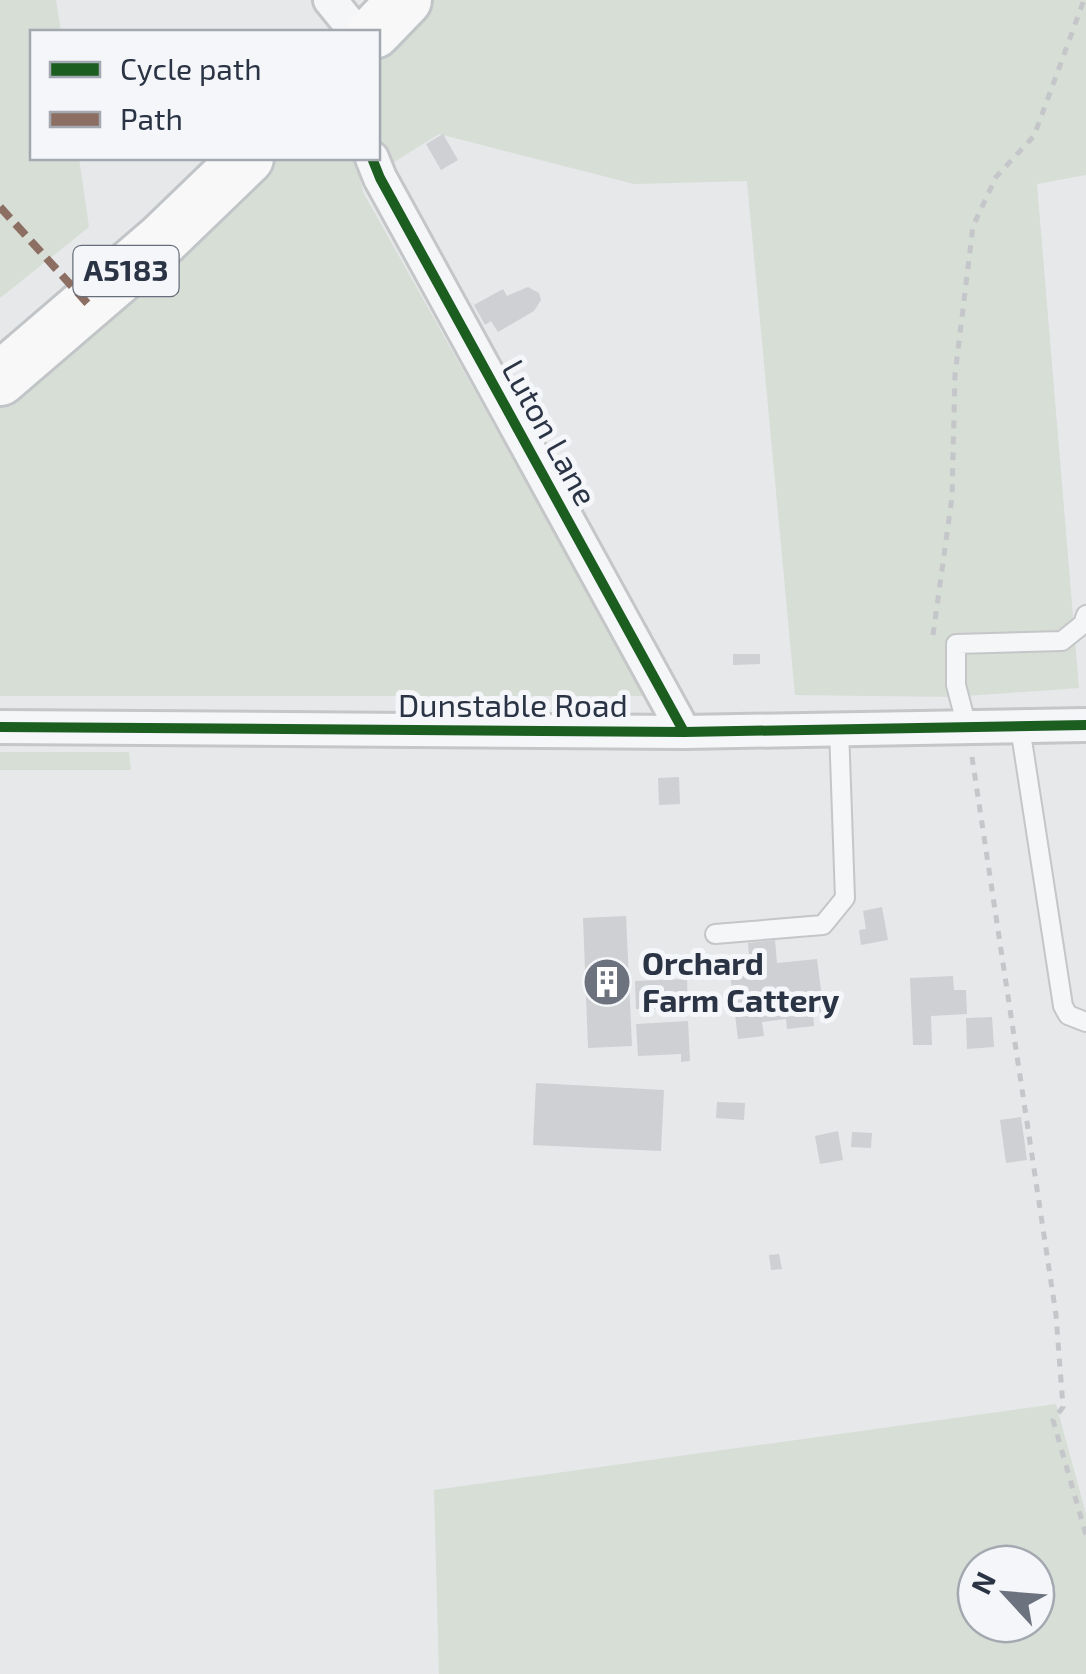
<svg xmlns="http://www.w3.org/2000/svg" width="1086" height="1674" font-family="'Exo 2',sans-serif">
  <rect width="100%" height="100%" fill="#e6e8ea"/>
  <g fill="#d6ded6" fill-rule="evenodd">
    <path d="M0 0H56L61 32H32V158H79L89 227 0 298Z"/>
    <path d="M434 0H1086V175L1037 184 1079 688 952 697 795 695 747 181 634 184 439 134 386 167 378 131V56Z"/>
    <path d="M274 158H356L363 192 646 696H0V404L106 319Z"/>
    <path d="M0 752H129L131 770H0Z"/>
    <path d="M1056 1404 1086 1514V1674H439L434 1490ZM976 1564H1036V1624H976Z"/>
  </g>
  <g fill="#ced0d3">
    <path d="M443 134 458 160 441 170 426 144Z"/>
    <path d="M528 287 539 293 541 300 534 311 498 332 491 321 485 325 474 305 503 289 507 296Z"/>
    <path d="M733 654H760V664L733 665Z"/>
    <path d="M679 777 680 804 659 805 658 778Z"/>
    <path d="M882 907 888 940 861 945 859 930 866 929 863 911Z"/>
    <path d="M626 916 632 1046 588 1048 583 918Z"/>
    <path d="M775 940 777 963 817 959 824 1013 813 1014 814 1026 787 1029 786 1019 762 1022 764 1036 738 1039 728 958 749 955 748 943Z"/>
    <path d="M953 976 954 990H966L967 1014 931 1016 932 1045H913L910 978Z"/>
    <path d="M687 979 688 1008 636 1009 635 981Z"/>
    <path d="M992 1017 994 1047 967 1049 966 1018Z"/>
    <path d="M688 1021 690 1061 681 1062V1054L638 1056 636 1024Z"/>
    <path d="M536 1083 664 1090 661 1151 533 1145Z"/>
    <path d="M717 1102 745 1103 744 1120 716 1118Z"/>
    <path d="M1021 1117 1027 1160 1006 1163 1000 1120Z"/>
    <path d="M838 1131 843 1160 820 1164 815 1136Z"/>
    <path d="M852 1132 872 1133 871 1148 851 1147Z"/>
    <path d="M779 1254 782 1269 771 1270 769 1255Z"/>
  </g>
  <g fill="none" stroke-linecap="round" stroke-linejoin="round">
    <g stroke="#c4c6c8" stroke-width="22">
      <g id="lane">
        <path d="M967 727 956 685V644L1062 641 1083 624 1086 615"/>
        <path d="M1020 727 1063 1006 1068 1015 1086 1022"/>
        <path d="M715 934 823 925 845 898 839 729"/>
      </g>
    </g>
    <g stroke="#c4c6c8" stroke-width="38">
      <g id="street">
        <path d="M330 0 356 32"/>
        <path d="M372 158 380 178 684 732"/>
        <path d="M0 727 684 732 1086 725"/>
      </g>
    </g>
    <g stroke="#c2c5c8" stroke-width="58">
      <g id="primary">
        <path d="M374 32 405 0"/>
        <path d="M0 379 163 239 247 158"/>
      </g>
    </g>
    <g stroke="#c5c6ca" stroke-width="5" stroke-dasharray="8 8" stroke-linecap="butt">
      <path d="M933 635 952 497 955 375 973 226 996 177 1034 136 1084 0"/>
      <path d="M972 757 1056 1315 1063 1407 1053 1420 1086 1535"/>
    </g>
    <use href="#lane" stroke="#f5f6f7" stroke-width="18"/>
    <use href="#street" stroke="#f5f6f7" stroke-width="32"/>
    <use href="#primary" stroke="#f8f8f8" stroke-width="52"/>
    <path stroke="#8d6e63" stroke-width="8" stroke-dasharray="15 8" stroke-linecap="butt" d="M0 207 88 304"/>
    <g stroke="#f4f6f9" stroke-width="16">
      <g id="cycleway">
        <path d="M372 158 380 178 684 732"/>
        <path d="M0 727 684 732 1086 725"/>
      </g>
    </g>
    <use href="#cycleway" stroke="#1b5e20" stroke-width="10"/>
  </g>
  <defs>
    <g id="building-disc" transform="scale(2.5)"><circle r="9.5" fill="#6c737f" stroke="#f4f6f9"/><path d="M-4-6H4V6H1V3H-1V6H-4ZM-2.5-4.3h1.7v1.8h-1.7ZM.8-4.3h1.7v1.8H.8ZM-2.5-1h1.7V.8h-1.7ZM.8-1h1.7V.8H.8Z" fill="#fff"/></g>
  </defs>
  <g fill-rule="evenodd">
    <use href="#building-disc" x="607" y="982"/>
  </g>
  <g text-anchor="middle" stroke-width="10" stroke-linejoin="round" paint-order="stroke">
    <rect fill="#f4f6f9" stroke="#676e7b" stroke-width="2.5" x="73.5" y="246" width="105" height="50" rx="8"/>
    <g font-size="30" font-weight="bold" fill="#2b3445">
      <text x="126" y="281">A5183</text>
    </g>
    <g font-size="32" fill="#2b3445" stroke="#f4f6f9">
      <text transform="translate(549 433) rotate(61)" y="11">Luton Lane</text>
      <text x="513" y="717">Dunstable Road</text>
    </g>
    <g font-size="32" font-weight="bold" fill="#2b3445" stroke="#f4f6f9" text-anchor="start">
      <text x="642" y="975">Orchard<tspan x="642" dy="37">Farm Cattery</tspan></text>
    </g>
  </g>
  <rect x="30" y="30" width="350" height="130" fill="#f4f6f9" stroke="#a4a8b1" stroke-width="2.5"/>
  <rect x="50" y="62" width="50" height="15" fill="#1b5e20" stroke="#a4a8b1" stroke-width="2.5"/>
  <text x="120" y="80" font-size="30" fill="#2b3445">Cycle path</text>
  <rect x="50" y="112" width="50" height="15" fill="#8d6e63" stroke="#a4a8b1" stroke-width="2.5"/>
  <text x="120" y="130" font-size="30" fill="#2b3445">Path</text>
  <g transform="translate(1006 1594) rotate(296)"><circle r="48" fill="#f4f6f9" stroke="#a4a8b1" stroke-width="2.5"/>
  <path d="M0-8L18 38L0 25L-18 38Z" fill="#6c737f"/>
  <text y="-15" font-size="28" font-weight="bold" text-anchor="middle" fill="#2b3445">N</text>
  </g>
</svg>
